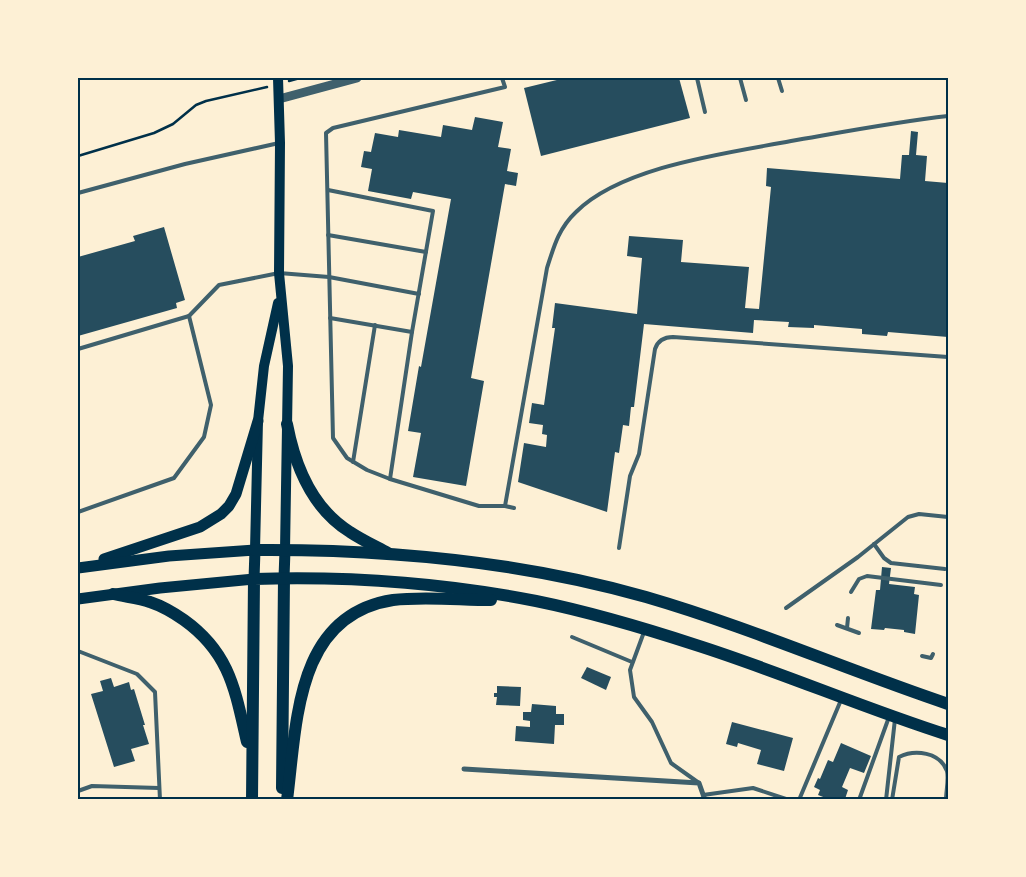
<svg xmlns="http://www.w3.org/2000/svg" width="1026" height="877" font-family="'Asap Condensed',sans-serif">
  <rect width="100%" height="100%" fill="#fdf0d5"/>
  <g fill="#264d5e">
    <path d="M565 78H679L690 118 541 156 524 88Z"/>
    <path d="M475 117 503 122 498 147 511 149 507 171 518 173 516 186 505 184 471 378 484 381 466 486 413 477 421 433 408 431 419 366 421 367 451 199 413 192 411 199 368 191 372 169 361 167 364 151 371 152 375 133 398 137 399 130 441 137 443 125 472 130Z"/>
    <path d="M911 131 918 132 916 155 927 156 925 181 948 183V337L888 332 887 336 862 334V329L814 325V328L788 327 789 322 754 320 753 333 644 324 634 407H631L629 426 623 425 619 453 615 452 607 512 518 482 524 443 546 447 547 435 542 434 543 425 529 423 532 403 544 405 555 328H552L555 303 637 314 642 258 627 256 629 236 683 240 681 262 749 267 745 308 759 309 771 187 766 186 767 168 900 179 902 155H909Z"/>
    <path d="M164 227 185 300 176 303 177 308 78 336V257L135 241 133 236Z"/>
    <path d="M882 567 891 568 889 584 915 587 914 594 919 595 915 634 904 632V630L885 628 884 630 871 629 876 590H880Z"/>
    <path d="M587 667 611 677 606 690 581 678Z"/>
    <path d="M111 678 114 687 129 682 131 690 134 689 145 725H143L149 744 131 749 135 761 114 767 91 694 103 691 100 681Z"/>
    <path d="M497 686 521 687 520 706 496 705 497 697H494V693H497Z"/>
    <path d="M532 704 556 706V714H564V725H555L554 744 515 741 516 726 530 727V721L523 720V712H531Z"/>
    <path d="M732 722 793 738 784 771 757 764 761 750 738 743 737 747 726 744Z"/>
    <path d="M841 743 871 756 864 773 850 768 842 787 848 790 845 799 841 798 840 800H831L818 795 820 790 814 787 818 778 820 779 828 760 833 762Z"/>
  </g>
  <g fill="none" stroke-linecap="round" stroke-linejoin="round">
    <g stroke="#003049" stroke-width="2.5">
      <path d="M289 81 300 78"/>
      <path d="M78 156 154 133 173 124 196 105 206 101 267 87"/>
    </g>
    <g stroke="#3f606c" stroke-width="4">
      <path d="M502 78 505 87 333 128 326 133 333 438 347 458 367 470 390 479 479 506H505L514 508"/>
      <path d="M697 78 705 112"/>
      <path d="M740 78 746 100"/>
      <path d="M778 78 782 91"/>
      <path d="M328 190 433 211 412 332 390 479"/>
      <path d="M78 193 185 164 279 143"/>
      <path d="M328 235 426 252"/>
      <path d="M330 318 412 332"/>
      <path d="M78 349 189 316 219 285 279 273 329 277 419 294"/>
      <path d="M353 462 375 325"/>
      <path d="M505 506 547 268C554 246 559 228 576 212 622 166 728 153 791 141 843 132 895 122 948 116"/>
      <path d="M78 512 174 478 204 437 211 405 189 316"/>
      <path d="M874 544 884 558 891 563 945 569"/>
      <path d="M948 546V538"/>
      <path d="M619 548 630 476 639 454 655 349C658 340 664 337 673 337L948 357"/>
      <path d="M851 592 859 579 867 576 941 585"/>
      <path d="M786 608 858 557 908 517 919 514 948 517"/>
      <path d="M837 625 859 633"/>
      <path d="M847 628 848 618"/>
      <path d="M644 632 630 670 634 697 652 722 671 763 699 783"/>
      <path d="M572 637 632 662"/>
      <path d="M78 651 137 674 155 692 160 800"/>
      <path d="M922 656 931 658 933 654"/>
      <path d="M78 791 92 786 159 788"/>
      <path d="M703 795 753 788 789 800"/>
      <path d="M799 800 841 700"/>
      <path d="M859 800 889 717"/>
      <path d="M886 800 895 719"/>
      <path d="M892 800 899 757C915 749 940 752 947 771 949 779 946 791 946 800"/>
    </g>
    <path stroke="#3f606c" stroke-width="5" d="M464 769 699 783 705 800"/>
    <path stroke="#3f606c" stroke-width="9" d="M279 99 357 78"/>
    <g stroke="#003049" stroke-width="10">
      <path d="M278 78 280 143 279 273 288 366 285 550"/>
      <path d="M255 550 258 421 264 366 278 303"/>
    </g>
    <g stroke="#003049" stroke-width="11">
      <path d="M104 559 200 527 221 514 229 506 236 494 258 421"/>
      <path d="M78 568 169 556 255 550 254 579 160 588 78 599"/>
      <path d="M284 578 285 550"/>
    </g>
    <g stroke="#003049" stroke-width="12">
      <path d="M287 424C295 466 313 509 350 532 362 540 375 546 388 553"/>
      <path d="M255 550C386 549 520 561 646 597 749 627 847 670 948 704"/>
      <path d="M113 594C126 597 139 598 150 602 162 606 174 613 184 620 230 653 235 690 247 742"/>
      <path d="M282 788 284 578"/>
      <path d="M252 800 254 579C348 576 444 583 536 601 590 612 644 628 696 645 781 672 863 708 948 735"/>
      <path d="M287 800C297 723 295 615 393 600 422 596 461 600 491 600"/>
    </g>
  </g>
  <rect width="1026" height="877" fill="none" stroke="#fdf0d5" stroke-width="158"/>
  <rect x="79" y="79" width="868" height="719" fill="none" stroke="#003049" stroke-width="2"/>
</svg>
